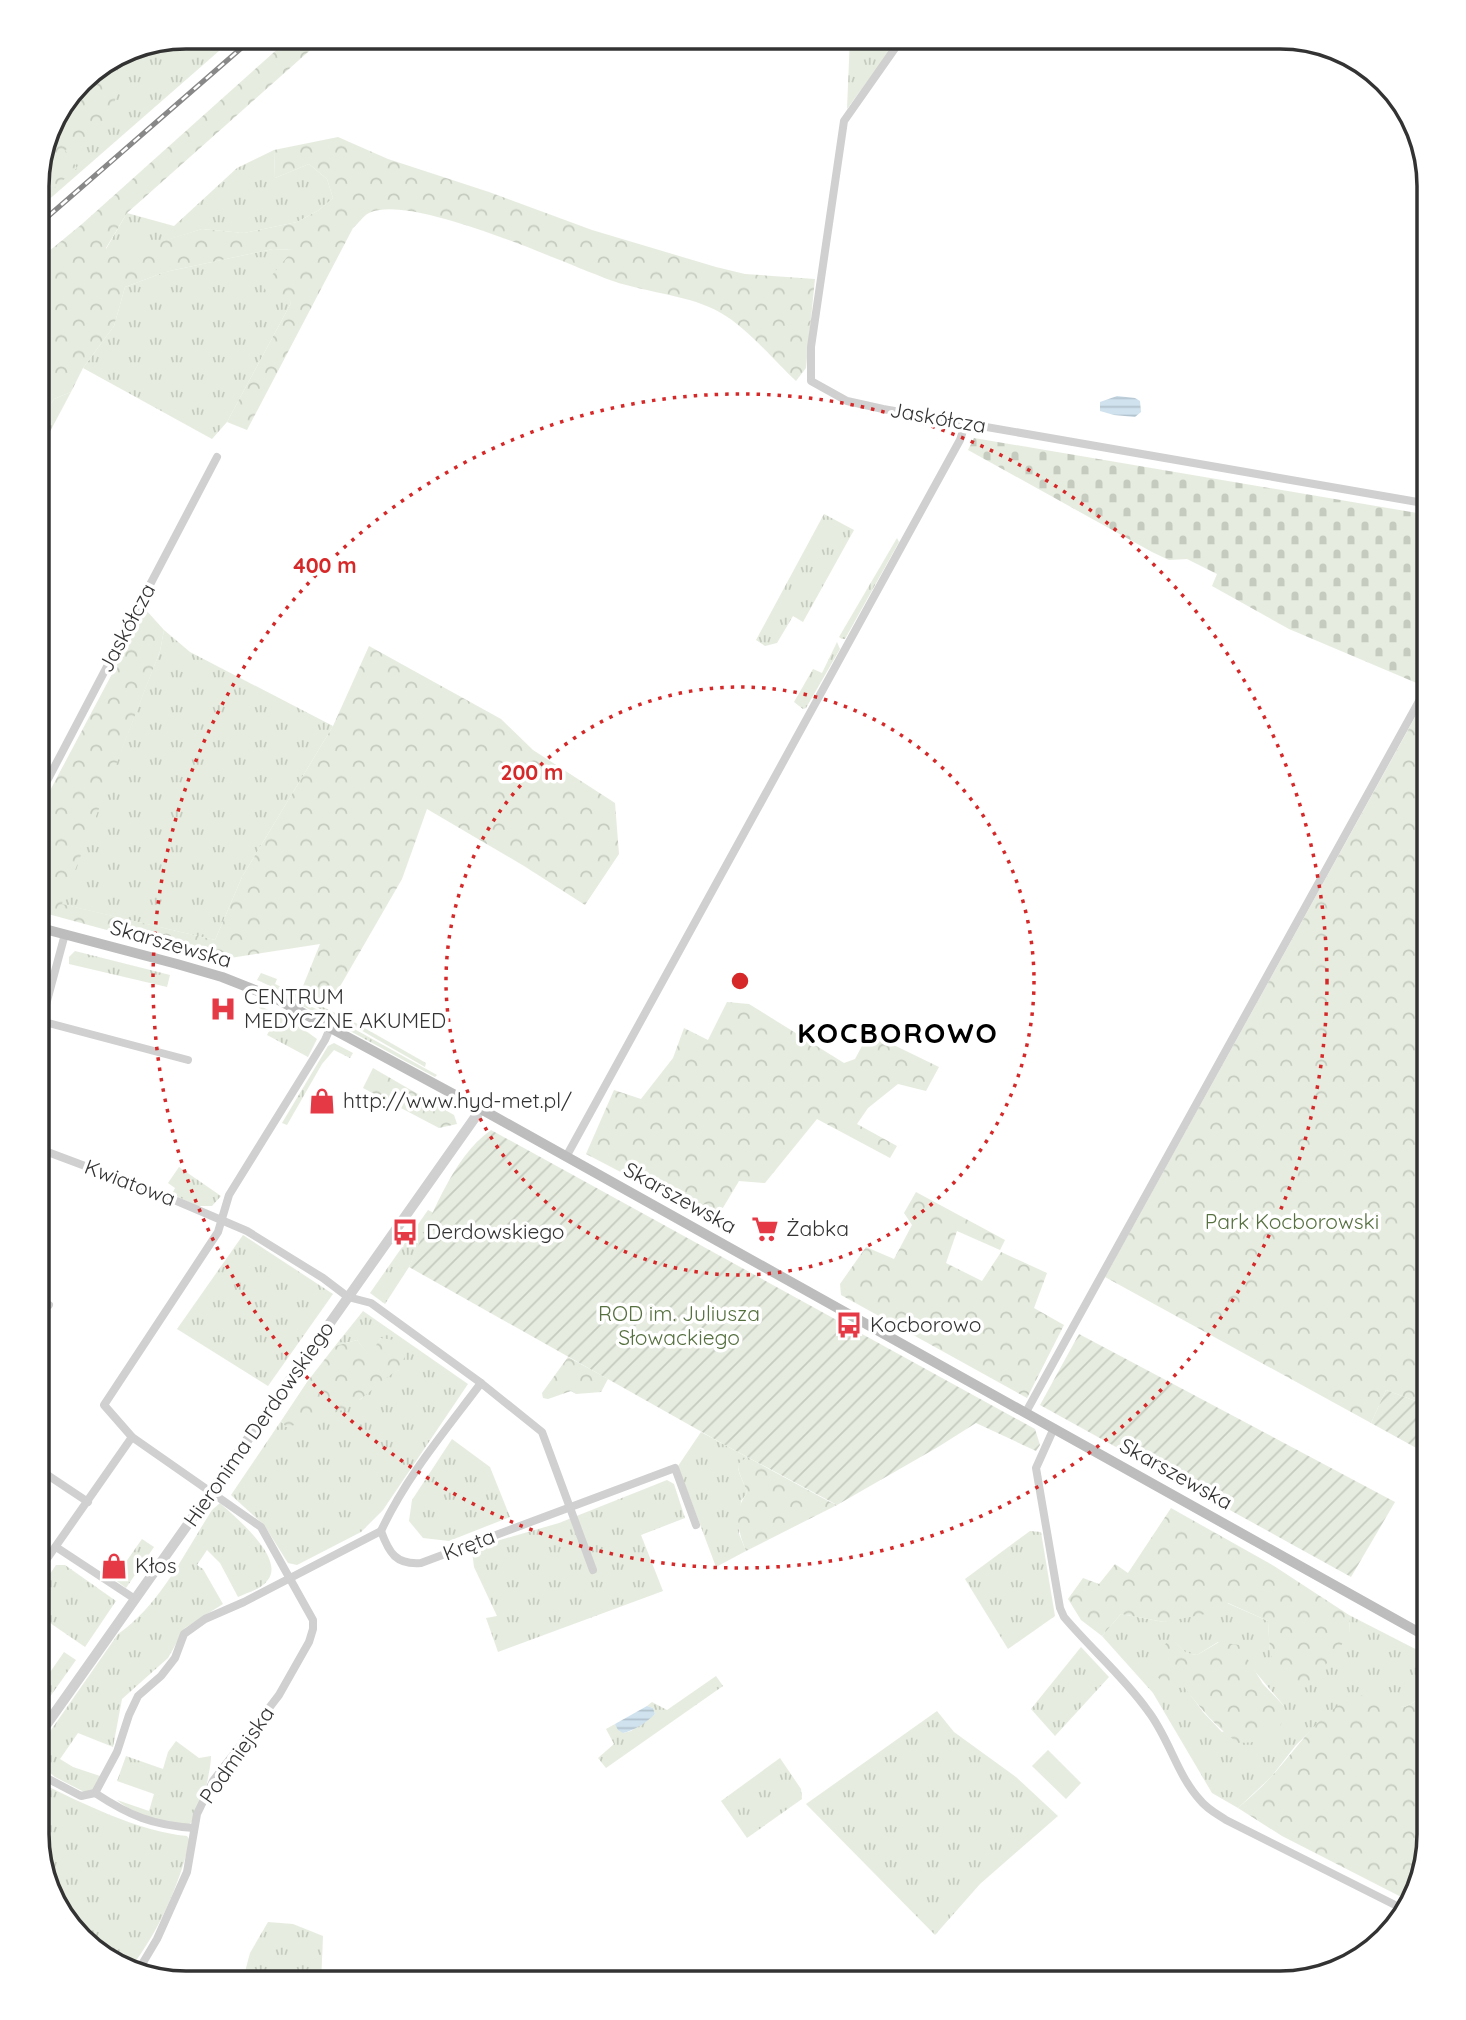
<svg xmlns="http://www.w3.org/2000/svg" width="1466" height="2020" font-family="Quicksand,sans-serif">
  <defs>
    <pattern id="grass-tufts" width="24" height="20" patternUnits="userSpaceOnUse" patternTransform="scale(1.75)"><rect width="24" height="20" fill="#e6ecdf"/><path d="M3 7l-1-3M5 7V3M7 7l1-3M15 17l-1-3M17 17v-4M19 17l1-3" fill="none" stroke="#c6cbc0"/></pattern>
    <pattern id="forest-crowns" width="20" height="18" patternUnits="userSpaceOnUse" patternTransform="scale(1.75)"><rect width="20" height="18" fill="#e6ecdf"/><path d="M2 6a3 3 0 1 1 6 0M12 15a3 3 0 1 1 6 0" fill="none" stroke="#c6cbc0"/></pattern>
    <pattern id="cemetery-stones" width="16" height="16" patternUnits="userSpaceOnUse" patternTransform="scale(1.75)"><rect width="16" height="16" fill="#e6ecdf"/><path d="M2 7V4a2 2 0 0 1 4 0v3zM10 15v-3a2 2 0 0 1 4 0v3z" fill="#c6cbc0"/></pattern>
    <pattern id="garden-furrows" width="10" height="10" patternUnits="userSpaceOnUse" patternTransform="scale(1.75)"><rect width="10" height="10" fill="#e6ecdf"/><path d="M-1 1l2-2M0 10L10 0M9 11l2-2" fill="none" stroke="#c6cbc0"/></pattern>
    <pattern id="water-rules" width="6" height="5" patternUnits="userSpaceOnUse" patternTransform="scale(1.75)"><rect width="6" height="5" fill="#cfe2ee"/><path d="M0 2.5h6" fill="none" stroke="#b2c2cd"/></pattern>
  </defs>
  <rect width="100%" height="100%" fill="#fff"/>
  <g fill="url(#grass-tufts)" fill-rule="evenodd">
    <path d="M186 37H235L37 210V176L52 120 87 74 129 48Z"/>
    <path d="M850 37H900L847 109Z"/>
    <path d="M274 150 275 178 309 164 327 179 333 198 319 210 297 222 244 233 202 229 110 258 106 249 127 213 174 226 237 168Z"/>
    <path d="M273 249 293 250 287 294 291 303 227 422 212 439 83 368 114 326 125 287 165 272Z"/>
    <path d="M71 392 37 456V426L54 399Z"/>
    <path d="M824 514 854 530 803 622 793 616 777 643 765 646 756 640Z"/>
    <path d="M897 538 899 542 845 639H842L839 637Z"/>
    <path d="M164 630 190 652 333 726 242 877 215 940 61 904 160 651Z"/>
    <path d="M837 642 840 649 806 708 803 709 794 702 813 669 822 673Z"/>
    <path d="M75 951 170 975 167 987 69 964V957Z"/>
    <path d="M261 973 277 979 275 984 354 1022 426 1063 425 1067 338 1017 257 980Z"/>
    <path d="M268 986 331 1016 437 1075 435 1077C379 1048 325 1015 267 989Z"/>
    <path d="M260 1006 292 1021 317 1039 308 1057 267 1035 277 1016 259 1008Z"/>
    <path d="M334 1043 353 1053 350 1058 334 1050 322 1064 287 1125 282 1123 328 1046Z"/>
    <path d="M179 1167 221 1196 212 1206H197L172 1194 175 1188 168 1183Z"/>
    <path d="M428 1210 434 1213 409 1267 385 1304 370 1293Z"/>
    <path d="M243 1235 333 1294 268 1386 177 1329Z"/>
    <path d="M363 1311 468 1384 383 1510 361 1532 297 1565 288 1563 264 1525 231 1495 281 1421 286 1427 361 1399 383 1377 399 1370 381 1338 369 1356 357 1340 335 1346Z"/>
    <path d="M701 1432 747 1457 738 1465C738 1475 745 1483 747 1493L741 1501 739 1534 746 1551 716 1567 678 1466Z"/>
    <path d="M452 1439 490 1467 510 1517 449 1541 423 1538 409 1521 412 1500Z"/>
    <path d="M667 1480 674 1484 685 1518 641 1535 663 1591 498 1652 486 1618 497 1616 474 1567 472 1551 500 1540 559 1523Z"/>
    <path d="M220 1503C235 1517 287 1559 267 1581 261 1589 247 1593 238 1597L220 1563 207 1550 197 1565 203 1569 223 1604 185 1628 168 1658 122 1699 113 1747 78 1733 60 1759 73 1767 103 1777 95 1790 86 1793 55 1777 37 1762V1751L42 1743 118 1634C160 1605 185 1552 212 1510Z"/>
    <path d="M1030 1531 1041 1532 1055 1616 1008 1649 965 1579Z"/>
    <path d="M142 1539 154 1547 126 1588 114 1579Z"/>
    <path d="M56 1565H65L116 1601 85 1647 37 1614V1593Z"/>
    <path d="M1227 1603 1268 1621 1270 1653 1350 1634 1349 1615 1429 1656V1666L1423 1671 1425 1696 1405 1707 1348 1700 1323 1719 1296 1745 1271 1777 1238 1808 1212 1793 1153 1693 1102 1636 1121 1614 1164 1622ZM1171 1639 1186 1653 1197 1655 1218 1642 1253 1669 1284 1706 1222 1732 1203 1712 1184 1686Z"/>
    <path d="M1081 1647 1109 1677 1055 1736 1031 1709Z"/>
    <path d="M64 1652 76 1660 37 1715V1691Z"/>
    <path d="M716 1676 723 1686 606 1768 598 1758 614 1744 606 1729 615 1724 623 1733 631 1731 655 1714 653 1708 647 1706 652 1702 667 1710Z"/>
    <path d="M937 1711 954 1732 1016 1777 1058 1816 980 1884 935 1935 806 1804Z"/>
    <path d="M176 1741 199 1758 211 1756C211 1769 201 1819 189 1824 174 1831 128 1811 117 1800L149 1811 154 1794 117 1781 126 1756 163 1769 168 1752Z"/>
    <path d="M780 1758 801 1789 802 1799 747 1838 721 1801Z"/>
    <path d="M37 1781C79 1802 140 1832 187 1836L190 1841C178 1888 159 1931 130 1969L111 1963 57 1909 37 1834Z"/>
    <path d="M268 1922 293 1924 323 1936 321 1983H242L250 1953Z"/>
  </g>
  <g fill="url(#forest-crowns)">
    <path d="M291 37H325L127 213 106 248 110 257 202 229 244 233 297 222 319 210 333 198 327 179 309 164 275 178 274 150 338 137 388 159 489 192 592 230 716 267 745 274 815 279 806 368 796 381C775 361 746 327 721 313 691 295 647 293 613 281 567 265 411 192 369 213 363 216 358 224 353 228L247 430 227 422 291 303 286 294 273 302 263 286 293 250 273 249 165 272 125 287 114 326 83 368 71 392 54 399 37 426V393L41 386 49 354 37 345V308L41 303 37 298V261L82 224Z"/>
    <path d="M141 46 115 73 116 97 105 133 65 150 77 168 37 203V176L52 120 87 74 129 48Z"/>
    <path d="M146 610 164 630 160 651 62 904 215 940 242 877 333 726 369 646 501 719 533 750 615 803 619 854 585 905 524 866 427 809 402 879 331 1002 301 991 320 944 217 960 37 911V815Z"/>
    <path d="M1429 692V1406L1386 1390 1371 1423 1105 1277Z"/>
    <path d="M727 1002 749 1004 844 1063 855 1059 869 1033 939 1067 926 1091 898 1084 868 1108 857 1124 897 1146 890 1158 817 1119 765 1183 739 1181 715 1221 586 1154 614 1090 641 1099 673 1058 684 1028 708 1040Z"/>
    <path d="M373 1068 454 1115 457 1124 439 1128 363 1088Z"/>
    <path d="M916 1192 1005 1240 1000 1250 957 1231 946 1263 982 1281 1001 1252 1047 1273 1034 1308 1064 1325 1027 1398 841 1295 840 1284 866 1247 894 1259 912 1225 904 1213Z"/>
    <path d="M381 1338 394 1340 405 1356 399 1370C381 1379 375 1389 359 1400 338 1415 311 1421 286 1427L281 1421 307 1382 335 1346 357 1340 369 1355Z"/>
    <path d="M568 1357 608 1379 601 1392 576 1394 571 1391 548 1399 543 1398 542 1393Z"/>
    <path d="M747 1457 830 1502 837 1505 746 1551C738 1532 733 1511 747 1493 745 1483 738 1475 738 1464Z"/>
    <path d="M1171 1508 1274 1566 1349 1615 1350 1634 1308 1687 1288 1690 1270 1653 1268 1621 1228 1603 1221 1611 1164 1622 1121 1614 1102 1636 1081 1620 1068 1599 1083 1578 1099 1584 1115 1564 1128 1573Z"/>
    <path d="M1171 1638 1186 1653 1197 1655 1219 1642 1239 1645 1263 1684 1284 1706 1281 1725 1257 1742 1238 1743C1216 1727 1200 1708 1184 1687L1169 1690 1156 1675 1155 1655Z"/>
    <path d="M1429 1666V1835L1411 1902 1282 1836 1238 1808C1249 1798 1260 1789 1270 1778 1294 1754 1330 1694 1369 1695 1380 1695 1393 1705 1405 1707L1425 1696 1423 1671Z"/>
  </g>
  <path fill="url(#cemetery-stones)" d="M974 438 1429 515V680L1426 687 1289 629 1212 586 1217 574 1187 559 1169 560 1152 552 968 450Z"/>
  <g fill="url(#garden-furrows)">
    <path d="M491 1130 1035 1429 1040 1445 1036 1451 976 1423 938 1447 837 1505 725 1445 409 1267C429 1223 451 1158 491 1130Z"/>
    <path d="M1079 1334 1395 1502 1351 1577 1040 1405Z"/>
    <path d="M1386 1390 1429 1406V1455L1371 1423Z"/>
  </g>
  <path fill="#e6ecdf" d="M1048 1750 1081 1783 1066 1799 1032 1766Z"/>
  <g fill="url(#water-rules)">
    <path d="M1117 396 1135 398 1140 401 1141 412 1135 417 1114 415 1100 411V402Z"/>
    <path d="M647 1706 653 1708 655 1714C646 1723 635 1730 623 1733L618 1730 615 1724Z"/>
  </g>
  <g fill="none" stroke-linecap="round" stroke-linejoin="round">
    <g stroke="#d0d0d0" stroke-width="8">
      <path d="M903 37 844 121 811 347V381L847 401 883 409 1429 504"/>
      <path d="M37 800 217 457"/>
      <path d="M37 1020 188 1060"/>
      <path d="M37 1038 65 934"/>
      <path d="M37 1148 165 1196 247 1231 323 1278 348 1297 371 1303 481 1383 542 1432 593 1570"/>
      <path d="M566 1157 960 440 965 425"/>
      <path d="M37 1300 49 1305"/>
      <path d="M481 1383C445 1431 406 1477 381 1531 389 1553 396 1565 421 1563L675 1468 696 1525"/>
      <path d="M1026 1412 1428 685"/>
      <path d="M1054 1428 1036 1468 1060 1608 1064 1617C1091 1649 1124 1677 1148 1711 1169 1738 1177 1775 1200 1800 1207 1809 1217 1814 1226 1820L1407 1911"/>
      <path d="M37 1468 88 1502"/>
      <path d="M56 1547 135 1599"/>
      <path d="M37 1573 132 1437"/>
      <path d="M37 1773 81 1796 95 1793 117 1752 129 1715 138 1696 161 1676 175 1658 184 1634 205 1619 244 1602 381 1531"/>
      <path d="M95 1793C130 1816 152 1825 194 1828"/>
      <path d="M138 1971 157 1939 187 1872 197 1814 213 1781 279 1695 309 1642 313 1629V1620L261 1527 132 1437 104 1405 218 1232 229 1195 325 1040 331 1026"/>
    </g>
    <path stroke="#d0d0d0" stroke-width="10" d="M37 1738 481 1109"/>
    <path stroke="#bdbdbd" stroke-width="10" d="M37 927 177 964 222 977 275 998 481 1109 1429 1638"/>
    <g stroke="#888" stroke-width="5">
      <path id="rail" d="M37 226 254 37"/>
    </g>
    <use href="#rail" stroke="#fff" stroke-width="2.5" stroke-dasharray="8" stroke-linecap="butt"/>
  </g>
  <g fill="none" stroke="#d62828" stroke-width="3.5" stroke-dasharray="3.5 7">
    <circle cx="740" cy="981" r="294"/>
    <circle cx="740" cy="981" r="587"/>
  </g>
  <defs>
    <g id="hospital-bare" transform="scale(2.1)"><path d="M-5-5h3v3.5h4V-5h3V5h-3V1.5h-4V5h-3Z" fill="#e63946" stroke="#fff" stroke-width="2.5" paint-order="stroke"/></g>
    <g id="shop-bare" transform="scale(2.1)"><path d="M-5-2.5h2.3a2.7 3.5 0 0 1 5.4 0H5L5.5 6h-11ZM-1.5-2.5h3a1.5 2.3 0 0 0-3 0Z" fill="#e63946" stroke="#fff" stroke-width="2.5" paint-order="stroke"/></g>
    <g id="supermarket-bare" transform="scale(2.1)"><path d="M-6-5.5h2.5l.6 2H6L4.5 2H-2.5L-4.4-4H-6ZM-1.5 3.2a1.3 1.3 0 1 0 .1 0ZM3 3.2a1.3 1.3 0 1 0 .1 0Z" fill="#e63946" stroke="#fff" stroke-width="2.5" paint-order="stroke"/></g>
    <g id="bus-bare" transform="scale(2.1)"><path d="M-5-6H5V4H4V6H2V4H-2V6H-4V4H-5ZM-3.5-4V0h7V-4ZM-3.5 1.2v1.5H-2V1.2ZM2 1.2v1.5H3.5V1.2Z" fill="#e63946" stroke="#fff" stroke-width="2.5" paint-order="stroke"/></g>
  </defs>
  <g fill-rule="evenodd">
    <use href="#hospital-bare" x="223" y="1009"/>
    <use href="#shop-bare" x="322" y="1101"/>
    <use href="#supermarket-bare" x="765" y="1229"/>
    <use href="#bus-bare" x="405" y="1232"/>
    <use href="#bus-bare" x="849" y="1325"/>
    <use href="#shop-bare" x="114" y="1566"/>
  </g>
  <g text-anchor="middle" stroke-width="7" stroke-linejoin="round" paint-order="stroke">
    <g font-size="21" fill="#333" stroke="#fff">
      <text transform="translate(938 418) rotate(10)" y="7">Jaskółcza</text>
      <text transform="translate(127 628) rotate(-62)" y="7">Jaskółcza</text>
      <text transform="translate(171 944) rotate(16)" y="7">Skarszewska</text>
      <text transform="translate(130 1183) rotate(21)" y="7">Kwiatowa</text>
      <text transform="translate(680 1198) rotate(29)" y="7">Skarszewska</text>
      <text transform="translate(259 1424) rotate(-55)" y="7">Hieronima Derdowskiego</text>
      <text transform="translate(1176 1474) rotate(29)" y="7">Skarszewska</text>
      <text transform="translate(469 1545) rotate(-21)" y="7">Kręta</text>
      <text transform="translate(237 1755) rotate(-55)" y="7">Podmiejska</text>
    </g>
    <g font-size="21" fill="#333" stroke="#fff" text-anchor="start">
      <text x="244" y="1004">CENTRUM<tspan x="244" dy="24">MEDYCZNE AKUMED</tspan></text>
      <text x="343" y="1108">http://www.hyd-met.pl/</text>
      <text x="786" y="1236">Żabka</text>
      <text x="426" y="1239">Derdowskiego</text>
      <text x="870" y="1332">Kocborowo</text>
      <text x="135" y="1573">Kłos</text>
    </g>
    <g font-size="21" fill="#56703f" stroke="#fff">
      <text x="1292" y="1229">Park Kocborowski</text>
      <text x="679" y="1321">ROD im. Juliusza<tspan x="679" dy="24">Słowackiego</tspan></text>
    </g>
    <g font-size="28" font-weight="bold" letter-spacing="2" fill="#000" stroke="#fff">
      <text x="898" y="1043">KOCBOROWO</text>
    </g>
  </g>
  <path d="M0 0H1466V2020H0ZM186 49H1280A137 137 0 0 1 1417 186V1834A137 137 0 0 1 1280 1971H186A137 137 0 0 1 49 1834V186A137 137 0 0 1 186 49Z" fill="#fff" fill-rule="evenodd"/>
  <path fill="none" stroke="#333" stroke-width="3.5" d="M186 49H1280A137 137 0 0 1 1417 186V1834A137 137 0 0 1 1280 1971H186A137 137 0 0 1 49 1834V186A137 137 0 0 1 186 49Z"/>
  <circle cx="740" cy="981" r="10" fill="#d62828" stroke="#fff" stroke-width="3.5"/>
  <g font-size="21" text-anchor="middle" font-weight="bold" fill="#d62828" stroke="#fff" stroke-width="7" stroke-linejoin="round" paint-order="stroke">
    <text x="325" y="573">400 m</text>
    <text x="532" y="780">200 m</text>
  </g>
</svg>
